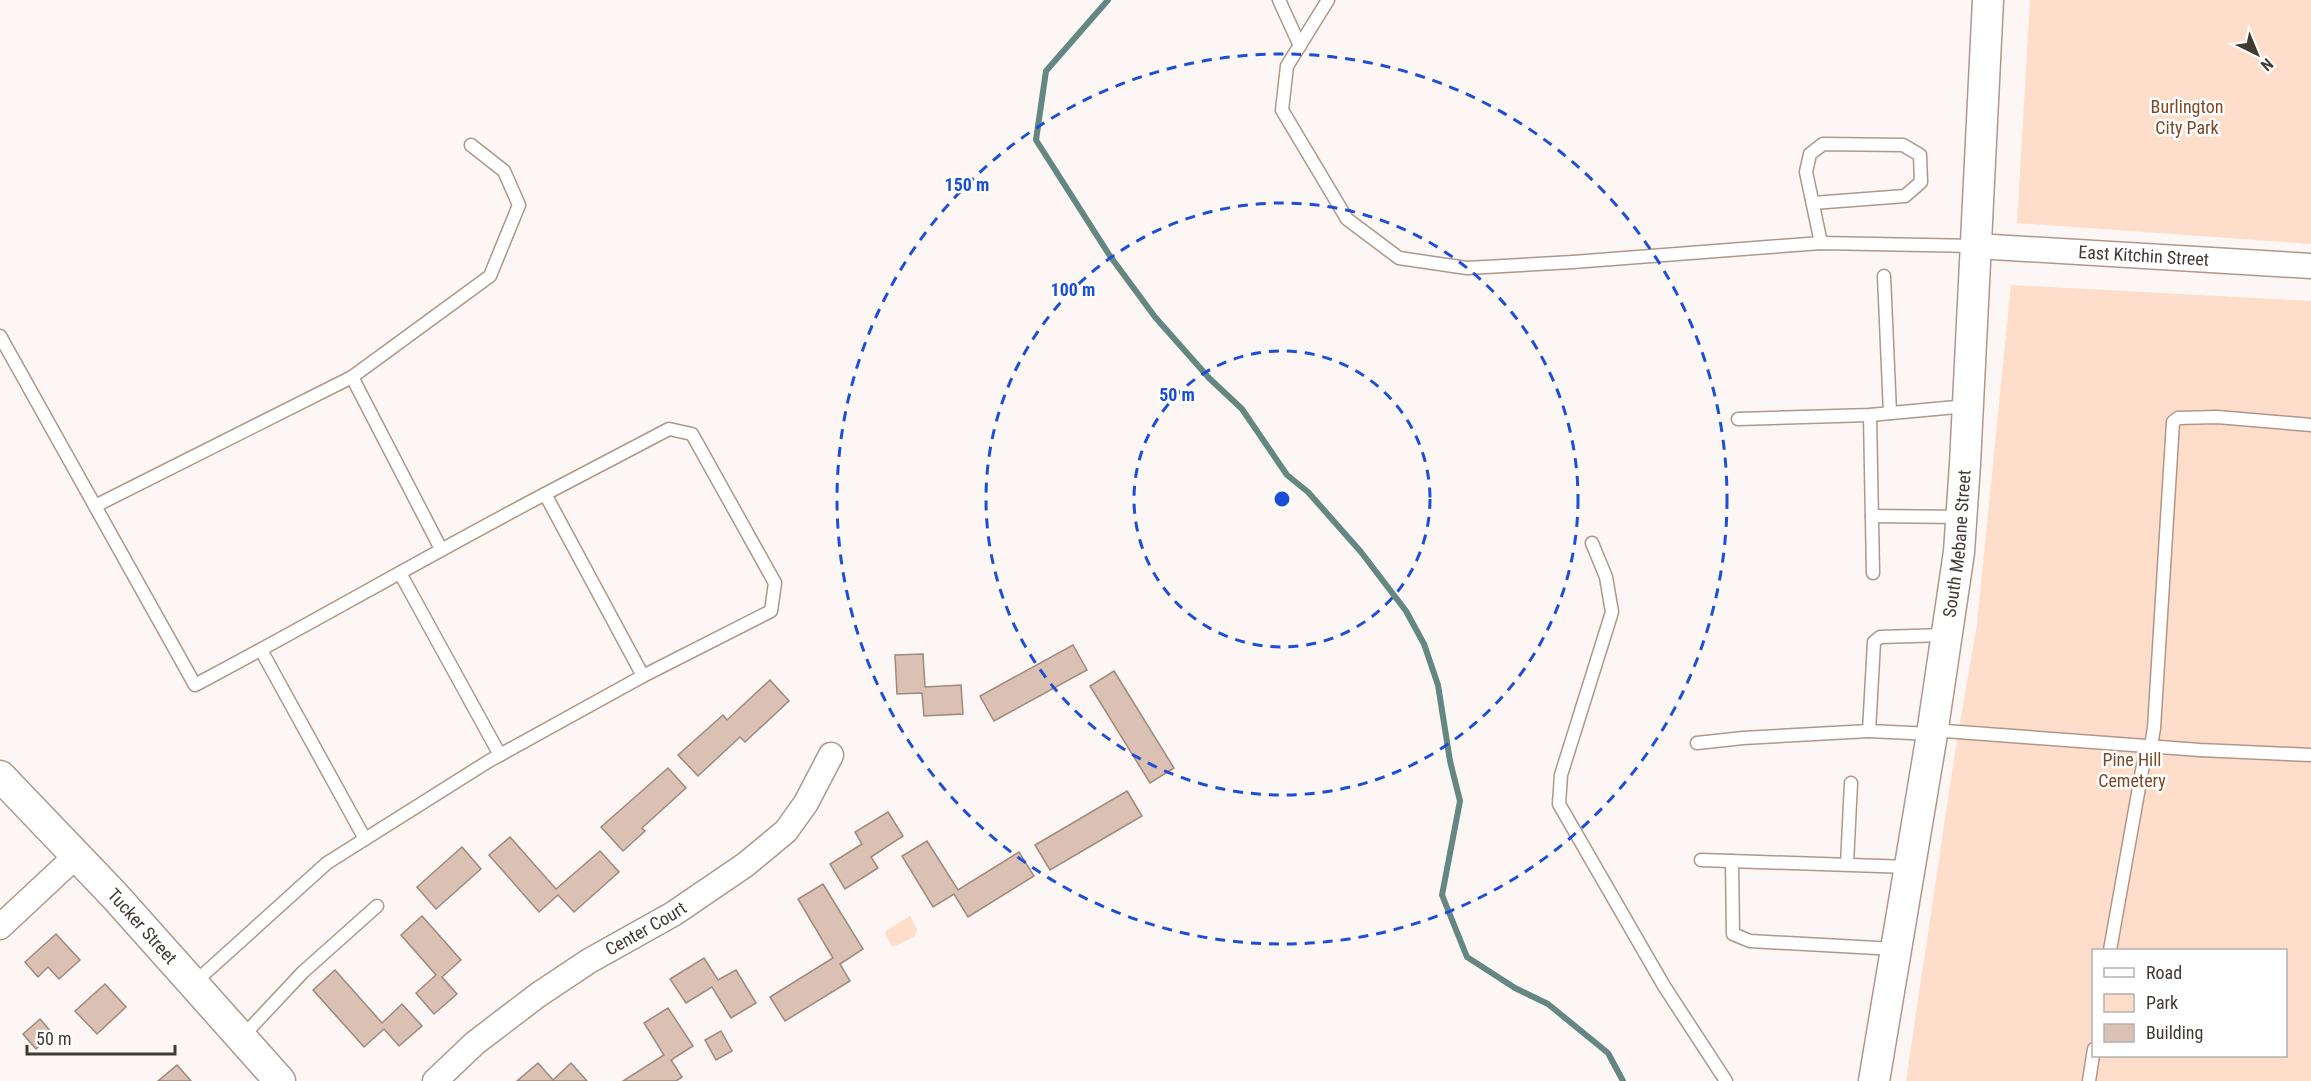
<svg xmlns="http://www.w3.org/2000/svg" width="2311" height="1081" font-family="'Roboto Condensed',sans-serif">
  <rect width="100%" height="100%" fill="#fcf7f4"/>
  <g fill="#feddca" fill-rule="evenodd">
    <path d="M2030 0H2311V244L2017 223Z"/>
    <path d="M2011 285 2311 301V1081H1906L1955 752 1977 624ZM2094 950H2286V1056H2094Z"/>
    <path d="M910 916 917 929 915 936 896 946H892L885 934 887 930Z"/>
  </g>
  <g fill="none" stroke-linecap="round" stroke-linejoin="round">
    <path stroke="#648782" stroke-width="6" d="M1108 0 1046 71 1036 140 1110 256 1155 317 1209 378 1242 409 1287 475 1308 492 1361 552 1406 611 1424 644 1438 685 1450 761 1460 801 1442 895 1467 957 1515 988 1548 1004 1608 1053 1623 1081"/>
  </g>
  <g fill="#dbc1b3" stroke="#a0887a" stroke-width="1.5">
    <path d="M1073 645 1087 670 994 721 980 696Z"/>
    <path d="M923 654 925 687 961 685 963 714 924 716 922 693 897 694 895 655Z"/>
    <path d="M1114 671 1174 768 1150 783 1090 686Z"/>
    <path d="M770 680 789 701 745 742 740 737 698 776 678 755 723 715 727 720Z"/>
    <path d="M668 768 686 788 642 828 645 831 623 851 601 827Z"/>
    <path d="M1127 791 1142 816 1050 870 1035 845Z"/>
    <path d="M888 812 903 836 871 857 878 868 845 889 830 864 862 844 855 832Z"/>
    <path d="M510 837 556 889 600 851 619 872 574 912 558 895 539 912 489 855Z"/>
    <path d="M927 841 958 890 1019 852 1034 876 968 917 954 894 933 907 902 856Z"/>
    <path d="M462 847 481 869 436 909 417 887Z"/>
    <path d="M823 884 863 949 840 964 850 981 785 1021 770 997 833 958 798 899Z"/>
    <path d="M422 916 461 960 442 977 457 994 434 1014 416 993 436 975 401 935Z"/>
    <path d="M56 934 80 960 59 979 48 967 38 977 25 962Z"/>
    <path d="M704 958 718 980 736 970 756 1003 731 1018 712 987 686 1003 670 979Z"/>
    <path d="M335 970 382 1023 402 1004 422 1026 399 1046 384 1029 364 1047 313 990Z"/>
    <path d="M105 984 126 1007 97 1034 75 1011Z"/>
    <path d="M668 1008 693 1046 671 1060 682 1077 676 1081H623L664 1055 644 1023Z"/>
    <path d="M40 1019 53 1034 36 1049 23 1034Z"/>
    <path d="M721 1031 732 1051 716 1060 705 1040Z"/>
    <path d="M538 1063 553 1080 571 1063 587 1081H517Z"/>
    <path d="M177 1065 191 1081H158Z"/>
  </g>
  <g fill="none" stroke-linecap="round" stroke-linejoin="round">
    <g stroke="#af9789" stroke-width="15">
      <g id="service">
        <path d="M1279 0 1300 46"/>
        <path d="M1328 0 1287 66 1282 110 1347 219 1399 258 1467 268 1573 262 1821 243 1976 246"/>
        <path d="M1813 203 1905 196 1921 182 1920 155 1903 145 1823 144 1810 154 1806 172 1821 243"/>
        <path d="M1884 276 1890 413"/>
        <path d="M0 336 95 506"/>
        <path d="M352 377 490 276 519 205 504 171 471 145"/>
        <path d="M1870 415 1873 573"/>
        <path d="M1738 419 1870 415 1967 406"/>
        <path d="M545 494 669 429 692 434 775 583 771 611 643 676"/>
        <path d="M1872 516 1961 517"/>
        <path d="M1592 543 1606 577 1612 612 1561 775 1559 804 1664 986 1726 1081"/>
        <path d="M400 573 500 755"/>
        <path d="M261 650 365 839"/>
        <path d="M1932 730 2200 750 2311 755"/>
        <path d="M1932 734 1869 731 1874 642 1880 637 1945 635"/>
        <path d="M1697 743 1743 738 1869 731"/>
        <path d="M1701 860 1909 867"/>
        <path d="M1732 861 1733 934 1750 941 1895 949"/>
        <path d="M1847 864 1851 783"/>
        <path d="M2110 950 2143 765 2151 746 2154 728 2173 422 2178 418 2217 417 2311 425"/>
        <path d="M194 983 327 863 489 761 643 676 545 494C427 556 312 623 195 685L95 506 352 377 441 549"/>
        <path d="M241 1038 303 972 377 906"/>
        <path d="M2089 1081 2094 1049"/>
      </g>
    </g>
    <g stroke="#af9789" stroke-width="27">
      <g id="minor">
        <path id="s1" d="M1976 246 2311 266"/>
        <path d="M0 927 76 856"/>
        <path id="s2" d="M435 1081 475 1043 538 995 589 961 673 914 745 865 786 831 806 803 831 755"/>
      </g>
    </g>
    <g stroke="#af9789" stroke-width="33">
      <g id="tertiary">
        <path id="s3" d="M0 776 114 895 280 1081"/>
        <path id="s4" d="M1874 1081 1932 734 1959 552 1965 464 1988 0"/>
      </g>
    </g>
    <use href="#service" stroke="#fff" stroke-width="12"/>
    <use href="#minor" stroke="#fff" stroke-width="24"/>
    <use href="#tertiary" stroke="#fff" stroke-width="30"/>
  </g>
  <g fill="none" stroke="#1d4ed8" stroke-width="3" stroke-dasharray="10 8">
    <circle cx="1282" cy="499" r="148"/>
    <circle cx="1282" cy="499" r="296"/>
    <circle cx="1282" cy="499" r="445"/>
  </g>
  <g text-anchor="middle" stroke-width="5" stroke-linejoin="round" paint-order="stroke">
    <g font-size="18" fill="#7e4726" stroke="#fff">
      <text x="2187" y="113">Burlington<tspan x="2187" dy="21">City Park</tspan></text>
      <text x="2132" y="766">Pine Hill<tspan x="2132" dy="21">Cemetery</tspan></text>
    </g>
    <g font-size="18" fill="#433933" stroke="#fff">
      <text dy="6" stroke="none"><textPath href="#s1" startOffset="168">East Kitchin Street</textPath></text>
      <text dy="6" stroke="none"><textPath href="#s4" startOffset="544">South Mebane Street</textPath></text>
      <text dy="6" stroke="none"><textPath href="#s3" startOffset="207">Tucker Street</textPath></text>
      <text dy="6" stroke="none"><textPath href="#s2" startOffset="261">Center Court</textPath></text>
    </g>
  </g>
  <circle cx="1282" cy="499" r="9" fill="#1d4ed8" stroke="#fff" stroke-width="3"/>
  <g font-size="18" text-anchor="middle" font-weight="bold" fill="#1d4ed8" stroke="#fff" stroke-width="5" stroke-linejoin="round" paint-order="stroke">
    <text x="967" y="191">150 m</text>
    <text x="1073" y="296">100 m</text>
    <text x="1177" y="401">50 m</text>
  </g>
  <rect x="2092" y="949" width="195" height="108" fill="#ffffff" stroke="#b4b0ad" stroke-width="1.5"/>
  <rect x="2104" y="968" width="30" height="9" fill="#ffffff" stroke="#b4b0ad" stroke-width="1.5"/>
  <text x="2146" y="979" font-size="18" fill="#433933">Road</text>
  <rect x="2104" y="994" width="30" height="18" fill="#feddca" stroke="#b4b0ad" stroke-width="1.5"/>
  <text x="2146" y="1009" font-size="18" fill="#433933">Park</text>
  <rect x="2104" y="1024" width="30" height="18" fill="#dbc1b3" stroke="#b4b0ad" stroke-width="1.5"/>
  <text x="2146" y="1039" font-size="18" fill="#433933">Building</text>
  <g transform="translate(2257 54) rotate(137)" stroke="#ffffff" stroke-width="4.5" paint-order="stroke">
  <path d="M0-4.5L10 22L0 15L-10 22Z" fill="#433933"/>
  <text y="-9" font-size="16" font-weight="bold" text-anchor="middle" fill="#433933">N</text>
  </g>
  <path d="M27 1045v9h148v-9" fill="none" stroke="#433933" stroke-width="3"/>
  <text x="36" y="1045" font-size="18" fill="#433933" stroke="#ffffff" stroke-width="4.5" paint-order="stroke">50 m</text>
</svg>
